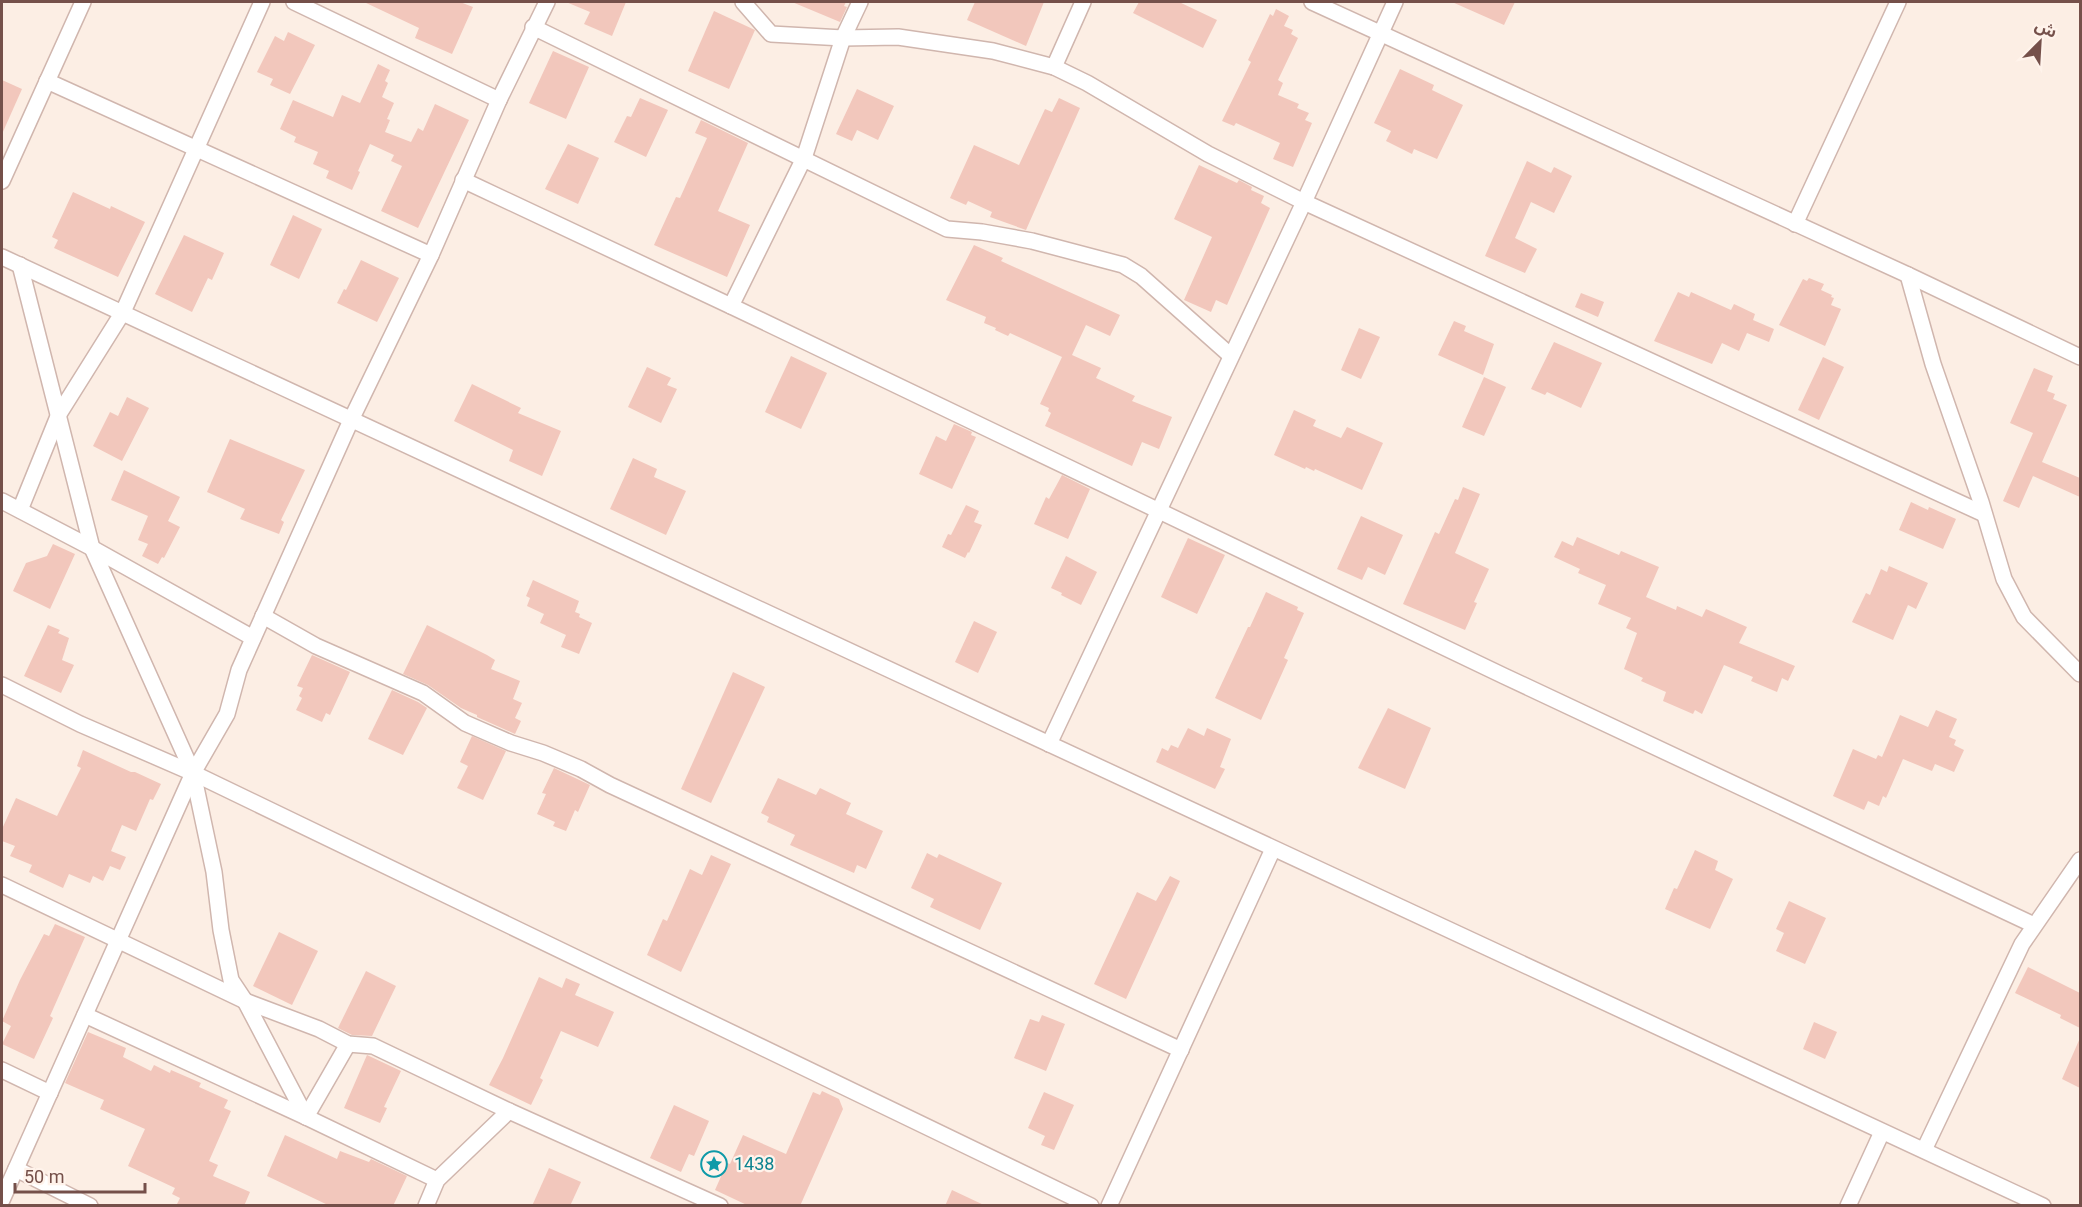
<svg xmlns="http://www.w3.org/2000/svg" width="2082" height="1207" font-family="Roboto,'Noto Sans Arabic',sans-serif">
  <rect width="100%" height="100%" fill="#fceee4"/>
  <g fill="#f2c7bc">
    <path d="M364 2H460L473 7 452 54 415 38 419 28Z"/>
    <path d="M566 2H626L612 36 584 24 590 12Z"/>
    <path d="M792 2H846L844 6 847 7 840 22Z"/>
    <path d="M975 2H1044L1026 46 967 20Z"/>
    <path d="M1139 2H1179L1217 20 1203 48 1133 13Z"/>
    <path d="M1452 2H1515L1504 25Z"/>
    <path d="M1276 9 1289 16 1284 26 1293 30 1291 34 1298 38 1278 80 1283 83 1278 95 1299 104 1297 108 1309 113 1305 120 1312 123 1293 167 1273 159 1280 143 1236 123 1234 126 1222 121 1251 62 1248 60 1270 14 1273 16Z"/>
    <path d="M714 11 755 30 729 89 688 71Z"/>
    <path d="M288 32 315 45 290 94 270 85 273 79 257 72 275 36 284 41Z"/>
    <path d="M553 51 589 67 566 119 529 103Z"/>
    <path d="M378 64 390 70 385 81 388 83 382 97 394 103 387 119 390 120 385 132 411 142 418 128 423 131 435 104 469 120 418 228 381 211 402 166 391 161 394 155 370 144 358 171 360 172 352 190 326 178 329 171 313 164 318 152 294 142 296 137 280 129 293 100 333 117 342 95 360 103Z"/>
    <path d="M1400 69 1434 85 1432 90 1463 105 1437 159 1414 149 1412 154 1386 141 1391 131 1374 123Z"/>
    <path d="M2 80 22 89 2 134Z"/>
    <path d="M857 89 894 106 878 140 857 130 852 141 836 134Z"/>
    <path d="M640 98 668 110 646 157 614 142 627 116 631 117Z"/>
    <path d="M1059 98 1080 108 1026 230 990 217 992 212 968 201 966 205 950 198 974 145 1019 165 1045 109 1052 112Z"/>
    <path d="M701 120 748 143 718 211 750 225 727 277 654 245 676 197 680 198 707 138 695 133Z"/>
    <path d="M568 144 599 158 578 204 545 189Z"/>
    <path d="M1527 161 1551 173 1554 167 1572 176 1554 213 1531 202 1515 238 1537 249 1525 273 1485 256Z"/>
    <path d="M1199 165 1237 183 1239 180 1252 187 1251 190 1264 196 1261 203 1270 208 1227 305 1216 300 1211 312 1184 300 1212 237 1174 219Z"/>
    <path d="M73 192 110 209 111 206 145 222 118 277 54 248 58 240 52 237Z"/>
    <path d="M293 215 322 229 299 279 270 265Z"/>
    <path d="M184 235 224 253 212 280 208 278 192 312 155 294Z"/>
    <path d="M974 245 1003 258 1001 261 1120 315 1110 336 1086 325 1072 355 1101 368 1096 378 1135 396 1132 401 1172 417 1159 449 1142 442 1132 466 1045 426 1051 413 1048 411 1049 408 1040 404 1062 357 1010 333 1008 336 995 330 996 328 984 323 986 317 946 300Z"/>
    <path d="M361 260 399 278 377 322 337 303 344 289 346 290Z"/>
    <path d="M1809 278 1824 284 1821 290 1832 295 1831 297 1834 298 1831 305 1841 309 1825 346 1779 325 1803 279 1807 281Z"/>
    <path d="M1678 292 1689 297 1691 292 1731 310 1734 304 1755 314 1753 320 1774 329 1769 342 1747 333 1739 351 1722 343 1712 364 1654 341Z"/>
    <path d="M1581 293 1604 302 1598 317 1575 307Z"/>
    <path d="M1454 321 1466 326 1464 331 1494 344 1483 375 1438 355Z"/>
    <path d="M1359 328 1380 337 1361 379 1341 370Z"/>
    <path d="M1554 342 1602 363 1581 408 1547 392 1545 395 1531 389Z"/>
    <path d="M791 356 827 373 801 429 765 412Z"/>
    <path d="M1823 357 1844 367 1819 420 1798 410Z"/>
    <path d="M647 367 671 378 667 385 677 389 661 423 628 407Z"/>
    <path d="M2034 368 2053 376 2047 391 2055 394 2053 399 2067 405 2042 462 2080 478V497L2033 476 2019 508 2003 501 2033 433 2010 423Z"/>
    <path d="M1484 377 1506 387 1484 436 1462 427Z"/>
    <path d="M472 384 521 408 518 413 561 431 542 476 509 461 513 450 454 421Z"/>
    <path d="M127 397 149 408 122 461 93 446 110 412 118 416Z"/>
    <path d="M1294 410 1316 420 1313 426 1341 438 1347 427 1383 443 1362 490 1315 469 1314 471 1306 467 1305 469 1274 455Z"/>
    <path d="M954 424 972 432 971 435 976 437 952 489 919 474 936 436 946 441Z"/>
    <path d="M230 439 305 470 281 520 284 522 279 534 240 519 245 509 207 492Z"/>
    <path d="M633 458 657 469 654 477 686 491 666 535 610 509Z"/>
    <path d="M124 470 180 497 168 521 180 527 164 558 162 557 158 564 142 556 148 544 138 540 148 516 111 500Z"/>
    <path d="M1062 475 1090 489 1068 539 1034 524 1046 497 1049 499Z"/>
    <path d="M1463 487 1480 494 1455 553 1489 569 1474 602 1477 603 1465 630 1403 604 1435 532 1439 534 1455 499 1458 500Z"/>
    <path d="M1911 502 1928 510 1929 507 1956 519 1943 549 1899 530Z"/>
    <path d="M966 505 979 511 974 522 982 525 969 553 968 552 965 558 942 547 948 534 951 535Z"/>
    <path d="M1361 516 1403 535 1385 575 1368 567 1362 580 1337 569Z"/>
    <path d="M1577 537 1619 555 1621 551 1659 567 1646 597 1676 610 1677 606 1702 617 1706 609 1747 627 1739 643 1795 666 1788 681 1782 678 1777 692 1751 681 1753 677 1724 665 1702 714 1695 710 1693 714 1663 701 1666 692 1641 681 1643 678 1624 669 1637 633 1626 628 1631 618 1598 604 1606 585 1578 573 1580 569 1554 557 1562 541 1573 546Z"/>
    <path d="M1188 538 1225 555 1197 614 1161 597Z"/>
    <path d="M53 544 75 554 50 609 13 591 26 563 47 556Z"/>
    <path d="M1066 556 1097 572 1081 605 1061 595 1062 593 1051 588Z"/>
    <path d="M1889 566 1928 583 1916 609 1908 605 1893 640 1852 622 1866 593 1870 595 1881 569 1887 572Z"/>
    <path d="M533 580 579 601 575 612 580 614 579 617 592 623 579 654 561 647 566 635 540 623 544 614 527 606 530 598 526 596Z"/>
    <path d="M1266 592 1298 607 1297 610 1304 613 1284 658 1288 660 1261 720 1215 698 1248 627H1250Z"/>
    <path d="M974 621 997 632 978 673 955 662Z"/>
    <path d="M48 625 60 630 58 633 69 638 62 660 74 665 61 693 24 676Z"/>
    <path d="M427 625 487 655 495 660 491 669 520 681 513 699 522 703 515 718 521 721 515 734 477 717V715L461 708 428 685 403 674Z"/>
    <path d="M312 655 350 672 330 715 326 713 322 722 296 710 302 698 299 696 303 688 297 686Z"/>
    <path d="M733 672 765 687 711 803 681 789Z"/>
    <path d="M392 690 418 702 427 708 403 755 368 739Z"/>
    <path d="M1388 708 1431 728 1405 789 1358 768Z"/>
    <path d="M1936 710 1957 719 1949 737 1956 740 1954 745 1964 750 1954 772 1935 764 1932 771 1903 759 1886 798 1883 796 1879 806 1868 801 1864 810 1833 796 1853 749 1876 759 1878 755 1882 757 1900 715 1928 727Z"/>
    <path d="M1188 728 1204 736 1207 728 1231 739 1220 767 1225 769 1215 789 1156 762 1162 748 1168 751 1171 745 1178 748Z"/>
    <path d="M472 736 506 751 483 800 457 788 468 766 460 762Z"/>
    <path d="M83 750 131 772H135L161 784 153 800 150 799 136 831 122 825 111 851 126 857 120 870 110 866 103 881 93 876 90 883 69 874 63 888 29 872 32 865 10 856 15 846 2 841V829L16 798 57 816 81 768 77 766Z"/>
    <path d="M554 768 590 785 578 812 575 810 566 831 553 826 555 822 537 814 546 794 542 793Z"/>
    <path d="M778 778 816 795 820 788 851 803 846 814 883 831 866 869 857 865 854 873 790 845 795 835 767 822 769 817 761 813Z"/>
    <path d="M1695 850 1718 861 1715 870 1733 879 1710 929 1665 909 1674 888 1677 889Z"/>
    <path d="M927 853 937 858 939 854 1002 883 980 930 930 907 934 899 911 888Z"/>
    <path d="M711 855 731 864 681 972 647 955 663 919 667 921 690 869 702 875Z"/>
    <path d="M1170 876 1180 881 1126 999 1094 984 1137 892 1156 901Z"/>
    <path d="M1789 901 1826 918 1805 964 1776 951 1784 933 1776 929Z"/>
    <path d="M55 924 85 937 50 1016 53 1018 34 1059 2 1044 11 1026 2 1021 20 980 44 934 49 936Z"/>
    <path d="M279 932 318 951 292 1005 253 986Z"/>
    <path d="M2028 967 2080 993V1028L2060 1018 2061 1015 2015 993Z"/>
    <path d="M366 971 396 986 372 1036 352 1035 338 1028Z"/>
    <path d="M539 977 562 988 566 978 580 984 575 995 614 1012 598 1047 561 1031 540 1078 543 1080 531 1105 489 1085 503 1058Z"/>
    <path d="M1042 1015 1065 1024 1046 1071 1014 1058 1030 1019 1039 1022Z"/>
    <path d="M1814 1022 1837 1032 1825 1059 1803 1049Z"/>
    <path d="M88 1032 126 1048 123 1057 151 1071 154 1065 170 1073 171 1070 201 1083 199 1087 228 1100 224 1108 231 1111 209 1161 218 1165 213 1176 250 1192 244 1206H176L180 1198 172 1194 175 1188 128 1166 145 1129 100 1109 104 1100 65 1083Z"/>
    <path d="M2080 1038V1088L2062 1079Z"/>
    <path d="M367 1055 401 1071 384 1107 387 1108 380 1123 344 1108Z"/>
    <path d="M822 1091 839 1099 843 1109 800 1206H749L715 1190 727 1163 730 1164 743 1135 786 1154 813 1092 820 1095Z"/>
    <path d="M1044 1092 1074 1105 1054 1150 1041 1145 1045 1136 1028 1128Z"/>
    <path d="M674 1105 709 1121 694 1156 689 1154 681 1172 650 1158Z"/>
    <path d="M285 1135 337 1159 340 1151 369 1162 371 1159 407 1176 393 1206H330L267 1176Z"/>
    <path d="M549 1168 581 1182 570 1206H532Z"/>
    <path d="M952 1190 986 1206H945Z"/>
  </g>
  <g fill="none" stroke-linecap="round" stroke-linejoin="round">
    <g stroke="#d0b6ae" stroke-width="18">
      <g id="street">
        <path d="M294 2 499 100"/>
        <path d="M743 2 771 34 843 38 898 37 993 51 1054 67 1087 83 1208 154 1304 202 1984 514"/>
        <path d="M1312 2 1908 275 2080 357"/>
        <path d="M533 27 947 229 982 232 1032 241 1123 265 1141 276 1231 356"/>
        <path d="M1054 67 1083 2"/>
        <path d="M47 81 431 255"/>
        <path d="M463 180 731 306 1504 676 2034 925"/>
        <path d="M2 181 83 2"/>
        <path d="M1795 224 1898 2"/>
        <path d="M2 257 2043 1206"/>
        <path d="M20 265 92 548 193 773 214 872 221 930 231 980 245 1001 306 1117"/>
        <path d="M1908 275 1933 364 1981 502 2004 579 2024 617 2080 674"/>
        <path d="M731 306 804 158 843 38 860 2"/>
        <path d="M2 501 92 548 253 638"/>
        <path d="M20 510 59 414 123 312 262 2"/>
        <path d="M263 616 316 646 423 693 465 723 511 743 543 753 581 769 610 785 1181 1050"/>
        <path d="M2 685 80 724 193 773 1091 1206"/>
        <path d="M1049 744 1304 202 1395 2"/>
        <path d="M2 885 245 1001 319 1029 348 1044 373 1046 509 1111 720 1206"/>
        <path d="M85 1015 306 1117 437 1180"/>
        <path d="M2 1070 50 1093"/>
        <path d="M306 1117 348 1044"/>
        <path d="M1924 1150 2022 944 2080 860"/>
        <path d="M16 1169 90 1206"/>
        <path d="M2 1200 193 773 227 714 239 670 351 420 431 255 499 100 547 2"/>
        <path d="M426 1206 437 1180 509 1111"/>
        <path d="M1109 1206 1273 849"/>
        <path d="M1848 1206 1882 1132"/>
      </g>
    </g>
    <use href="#street" stroke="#fff" stroke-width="15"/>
  </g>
  <defs>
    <g id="sight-ring" transform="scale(1.35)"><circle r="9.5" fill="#fff3eb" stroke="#0f9aa8" stroke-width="1.5"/><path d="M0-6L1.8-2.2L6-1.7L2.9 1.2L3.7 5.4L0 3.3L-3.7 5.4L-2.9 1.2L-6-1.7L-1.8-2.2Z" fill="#0f9aa8"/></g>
  </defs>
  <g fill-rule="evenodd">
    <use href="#sight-ring" x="714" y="1164"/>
  </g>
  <g text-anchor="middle" stroke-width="4.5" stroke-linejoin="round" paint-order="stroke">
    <g font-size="18" fill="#0d838f" stroke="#fff3eb" text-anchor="start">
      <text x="734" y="1170">1438</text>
    </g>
  </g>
  <rect width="2082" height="1207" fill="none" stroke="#75504a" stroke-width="6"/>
  <g transform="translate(2040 42) rotate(24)" stroke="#fff3eb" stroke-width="4.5" paint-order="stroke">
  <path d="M0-4.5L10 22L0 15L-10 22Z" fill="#75504a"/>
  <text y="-9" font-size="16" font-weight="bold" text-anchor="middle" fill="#75504a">ش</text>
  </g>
  <path d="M15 1183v9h130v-9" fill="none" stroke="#75504a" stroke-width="3"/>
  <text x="24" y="1183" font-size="18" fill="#75504a" stroke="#fff3eb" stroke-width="4.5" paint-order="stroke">50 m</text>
</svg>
